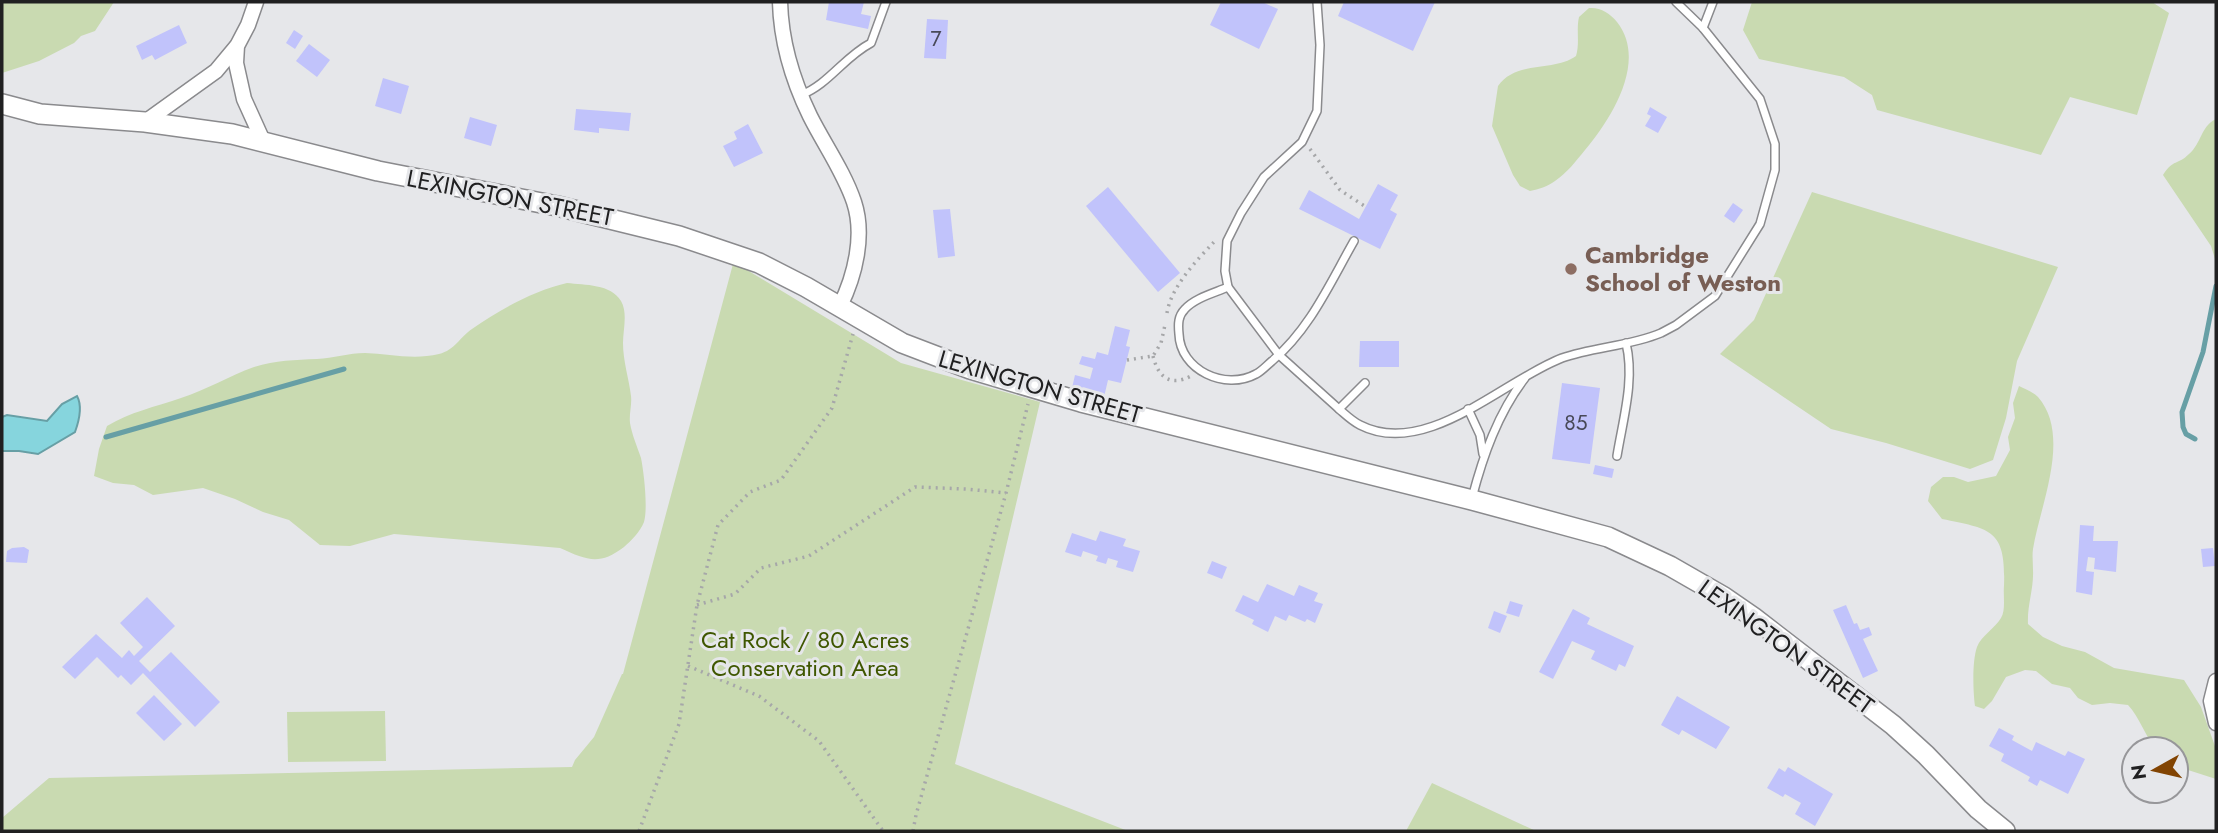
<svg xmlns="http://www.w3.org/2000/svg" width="2218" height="833" font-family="Jost,sans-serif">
  <rect width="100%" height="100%" fill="#e6e7ea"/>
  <g fill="#c9dab1">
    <path d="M2 2H114L95 31 81 36 74 43 39 61 2 73Z"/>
    <path d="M1752 2H2152L2169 13 2137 115 2070 97 2041 155 1877 110 1872 95 1844 77 1759 59 1743 30Z"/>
    <path d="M1589 8C1600 7 1610 13 1617 22 1648 61 1611 119 1585 150 1576 161 1567 173 1555 181 1547 187 1539 189 1530 191L1520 186 1513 175 1492 126 1498 86C1516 60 1554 72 1576 56 1580 43 1576 30 1579 17Z"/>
    <path d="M2216 119V262L2211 246 2163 175C2173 159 2178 165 2189 154 2202 143 2200 127 2216 119Z"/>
    <path d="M1812 192 2058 267 2017 361 2006 418 1993 460 1970 469 1886 443 1831 429 1720 354 1754 320Z"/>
    <path d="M733 264 742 267 901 363 1040 402 955 764 1128 831H2V818L49 778 572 767 575 760 594 737 622 674H623Z"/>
    <path d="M567 283C585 285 611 284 621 301 628 313 623 330 623 343 623 361 629 379 631 396 632 405 629 414 630 423 632 435 637 446 641 458 644 473 648 508 644 522 640 532 631 541 624 547 599 566 587 560 560 548L394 534 350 546 320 545 289 520 263 512 235 499 203 488 153 495 134 485 113 483 94 476 99 449 107 426C130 412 155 407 181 398 206 390 229 376 254 367 276 360 295 360 317 359 333 358 349 353 365 353 389 354 414 360 439 354 455 350 460 337 472 329 501 309 533 291 567 283Z"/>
    <path d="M2019 386C2025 389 2033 392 2038 397 2072 436 2040 505 2033 549 2032 556 2033 563 2033 570 2034 588 2027 606 2028 624L2043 637 2062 646 2085 652 2114 668 2184 680 2201 707 2216 749V779L2188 770 2176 761V749H2156C2145 736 2140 718 2128 705L2110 703 2092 705 2078 698 2070 688 2052 684 2036 671 2025 670 2006 677 1992 701 1984 709 1975 706C1973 691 1972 661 1977 647 1981 636 1995 628 2001 618 2006 610 2003 596 2004 586 2006 530 1992 529 1942 519L1928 501 1931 487 1943 477H1954L1968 482 1996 476 2010 450 2008 437 2015 418 2013 403Z"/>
    <path d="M385 711 386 761 288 762 287 712Z"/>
    <path d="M1432 783 1536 831H1406Z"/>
  </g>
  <path fill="#86d5dd" stroke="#679fa5" stroke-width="2" d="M77 396C83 407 79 421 75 432L38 454 19 451H2V417L7 415 47 421 62 404Z"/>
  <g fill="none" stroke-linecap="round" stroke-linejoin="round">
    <g stroke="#679fa5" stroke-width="5">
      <path d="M106 437 344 369"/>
      <path d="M2195 439 2186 434 2183 427 2182 412 2203 352 2216 286"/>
    </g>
  </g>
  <g fill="#c1c3fb">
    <path d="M829 2H864L861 14 871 16 868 29 826 20Z"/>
    <path d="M1221 2H1262L1278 9 1259 49 1210 25Z"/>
    <path d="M1344 2H1435L1413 51 1338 16Z"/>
    <path d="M927 19 948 20 946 59 924 58Z"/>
    <path d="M179 25 187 43 155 60 152 55 142 60 136 46Z"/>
    <path d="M294 30 303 36 295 49 286 43Z"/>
    <path d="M309 44 330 60 317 77 296 61Z"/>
    <path d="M383 78 409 86 401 114 375 106Z"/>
    <path d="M1650 107 1667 117 1658 133 1645 126 1651 116 1647 114Z"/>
    <path d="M576 109 631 113 629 131 599 128V133L574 130Z"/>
    <path d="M470 117 497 125 491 146 464 138Z"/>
    <path d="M748 124 763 153 734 167 723 146 737 139 734 132Z"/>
    <path d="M1378 184 1398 195 1390 210 1397 214 1380 249 1299 209 1309 190 1359 219Z"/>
    <path d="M1108 187 1180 273 1158 292 1086 206Z"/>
    <path d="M1733 203 1743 210 1734 223 1724 216Z"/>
    <path d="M950 209 955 256 938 258 933 210Z"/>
    <path d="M1115 326 1130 330 1126 346 1130 347 1121 383 1108 380 1104 397 1072 388 1075 375 1090 379 1093 368 1079 364 1082 356 1095 359 1097 352 1108 355Z"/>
    <path d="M1360 341H1399V367H1359Z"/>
    <path d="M1562 383 1600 388 1590 464 1552 459Z"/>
    <path d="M1595 465 1614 469 1612 478 1593 474Z"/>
    <path d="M2080 525 2094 526 2093 541H2118L2116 572 2094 569 2095 558 2088 557 2086 571 2094 572 2092 595 2076 592Z"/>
    <path d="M1100 531 1126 539 1123 546 1140 551 1133 572 1116 567 1118 561 1108 558 1106 564 1096 561 1098 556 1083 551 1081 557 1065 552 1072 533 1096 541Z"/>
    <path d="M24 547 29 550 27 563 6 562 7 551 12 548Z"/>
    <path d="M2213 548 2215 566 2203 567 2201 549Z"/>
    <path d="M1212 561 1227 567 1222 579 1207 573Z"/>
    <path d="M1267 584 1294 596 1299 585 1318 593 1314 601 1323 604 1315 623 1307 619 1305 622 1289 615 1286 621 1275 616 1268 632 1252 624 1254 620 1235 611 1243 595 1258 602Z"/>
    <path d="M147 597 175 626 139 661 150 672 171 652 220 702 195 727 143 673 131 685 121 675 118 678 97 657 75 679 62 667 96 634 122 658 129 650 134 656 143 647 120 623Z"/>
    <path d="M1510 601 1523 605 1519 617 1506 613Z"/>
    <path d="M1846 605 1854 624 1857 623 1860 630 1869 627 1872 635 1863 639 1878 671 1863 678 1833 610Z"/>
    <path d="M1573 609 1590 618 1587 624 1634 646 1625 667 1619 664 1616 671 1591 659 1595 651 1572 641 1553 679 1539 672Z"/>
    <path d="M1494 611 1507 616 1500 633 1488 628Z"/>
    <path d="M154 695 182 724 164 741 136 713Z"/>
    <path d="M1677 696 1730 727 1716 749 1682 730 1679 735 1661 725Z"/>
    <path d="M1999 728 2014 736 2012 740 2032 751 2036 742 2065 756 2068 751 2085 759 2068 794 2040 780 2037 786 2028 781 2030 777 2001 761 2004 754 1989 746Z"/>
    <path d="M1788 767 1833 794 1815 826 1795 814 1801 803 1785 794 1783 797 1767 788 1779 768 1785 772Z"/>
  </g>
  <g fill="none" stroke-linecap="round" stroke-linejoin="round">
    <g stroke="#8a8a8d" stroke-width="10">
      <g id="service">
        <path d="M1317 2 1320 45 1317 111 1302 142 1264 177 1241 213 1227 241 1225 271 1228 287 1279 355 1339 409"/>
        <path d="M1703 28 1713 2"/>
        <path d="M801 95C829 84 844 57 871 43L886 2"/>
        <path d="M1228 287C1214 293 1195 298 1185 309 1178 316 1178 324 1179 334 1180 370 1225 391 1256 374 1262 371 1267 365 1272 361 1310 329 1330 283 1354 241"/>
        <path d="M1365 383 1339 409C1346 415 1352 421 1360 425 1426 459 1504 380 1562 358 1594 347 1630 346 1661 333L1676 325 1715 296 1760 224 1775 170V144L1760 99 1703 28 1676 2"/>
        <path d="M1468 409 1480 435 1483 454"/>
        <path d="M1617 456C1623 419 1635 380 1626 343"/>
        <path d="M1472 498C1483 456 1498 413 1525 378"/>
      </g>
    </g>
    <g stroke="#8a8a8d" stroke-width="17">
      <g id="minor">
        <path d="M256 2 248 25 237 46 236 63 244 99 263 141"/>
        <path d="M780 2C781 40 793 81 810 116 824 144 844 172 854 202 865 235 855 276 840 306"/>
        <path d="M145 122 216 71 236 47"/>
        <path d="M2216 681 2211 701 2216 723"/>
      </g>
    </g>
    <g stroke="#8a8a8d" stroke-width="22">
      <path id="tertiary" d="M2 104 40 114 145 122 232 134 378 171 557 206 679 236 759 263 806 287 902 343 970 369 1081 402 1472 500 1608 537 1670 566 1724 597 1753 617 1893 725 1926 755 1978 809 2005 831"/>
    </g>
    <g stroke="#a6a7a9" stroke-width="3.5" stroke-dasharray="2 5" stroke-linecap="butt">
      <path d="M1310 149 1340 190 1366 207"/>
      <path d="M1167 313C1171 287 1196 261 1214 242"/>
      <path d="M1153 356C1158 377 1170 387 1191 376"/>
      <path d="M1127 360 1153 356 1161 343 1165 325"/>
      <path d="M697 605 735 594 761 568 809 556 915 487 966 489 1006 493"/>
      <path d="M688 666 759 696 819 741 883 831"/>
      <path d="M639 831 679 724 697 605 718 525 750 492 781 480 832 408 853 334"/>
      <path d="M913 831 916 815 1006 493 1028 404"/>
    </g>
    <use href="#service" stroke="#fff" stroke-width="7"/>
    <use href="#minor" stroke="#fff" stroke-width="14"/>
    <use href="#tertiary" stroke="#fff" stroke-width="19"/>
  </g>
  <circle fill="#8d6e63" stroke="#e6e7ea" stroke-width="2.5" cx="1571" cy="269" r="7"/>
  <g text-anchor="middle" stroke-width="6" stroke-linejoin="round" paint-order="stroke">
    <g font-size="21" fill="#484958">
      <text x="936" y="46">7</text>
      <text x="1576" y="430">85</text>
    </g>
    <g font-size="24" fill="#202021" stroke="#e6e7ea">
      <text transform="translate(510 198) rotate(11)" y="8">LEXINGTON STREET</text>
      <text transform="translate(1040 387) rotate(16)" y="8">LEXINGTON STREET</text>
      <text transform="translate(1786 647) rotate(36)" y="8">LEXINGTON STREET</text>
    </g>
    <g font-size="24" font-weight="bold" fill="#785e54" stroke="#e6e7ea" text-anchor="start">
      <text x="1585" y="263">Cambridge<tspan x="1585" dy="28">School of Weston</tspan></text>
    </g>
    <g font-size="24" fill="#3f5700" stroke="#e6e7ea">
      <text x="805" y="648">Cat Rock / 80 Acres<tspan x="805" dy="28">Conservation Area</tspan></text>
    </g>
  </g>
  <rect width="2218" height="833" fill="none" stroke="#202021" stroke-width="7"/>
  <g transform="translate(2155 770) rotate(262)"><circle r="33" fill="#e6e7ea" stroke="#97979a" stroke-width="2"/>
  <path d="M0-5L12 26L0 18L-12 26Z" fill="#824402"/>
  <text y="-10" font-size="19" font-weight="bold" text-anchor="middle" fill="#202021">N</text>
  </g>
</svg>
